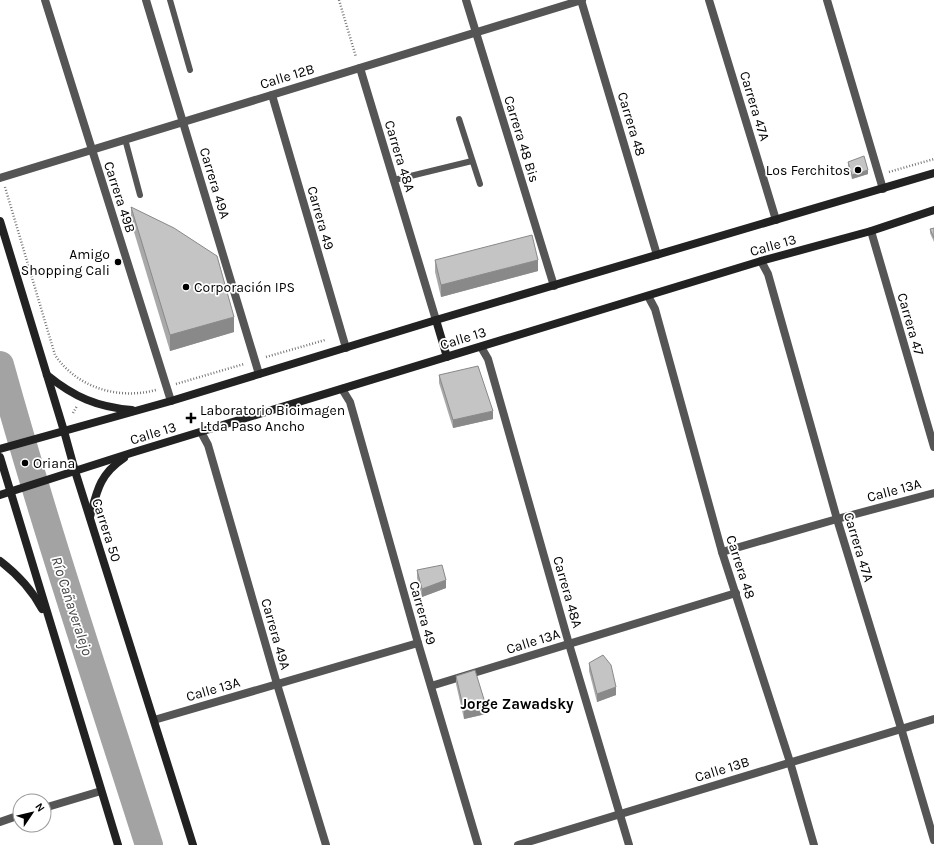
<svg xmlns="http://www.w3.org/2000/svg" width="934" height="845" font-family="Karla,sans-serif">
  <rect width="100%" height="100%" fill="#fff"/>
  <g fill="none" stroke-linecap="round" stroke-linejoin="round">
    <path stroke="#a3a3a3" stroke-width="28" d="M0 365C45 527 98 685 149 845"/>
    <g stroke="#777" stroke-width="2.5" stroke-dasharray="1 2" stroke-linecap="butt">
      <path d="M339 0 356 57"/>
      <path d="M889 172 934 159"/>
      <path d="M5 187 55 355C77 388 119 400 156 390"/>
      <path d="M266 357 325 340"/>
      <path d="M176 384 244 364"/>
      <path d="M73 413 77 406"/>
    </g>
    <g stroke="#555" stroke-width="6">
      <path d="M170 0 190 70"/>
      <path d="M459 119 480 184"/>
      <path d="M125 139 140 195"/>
      <path d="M394 180 472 161"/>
    </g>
    <g stroke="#555" stroke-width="8">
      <path d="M45 0 171 401"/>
      <path d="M146 0 259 374"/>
      <path d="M466 0 554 286"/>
      <path d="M581 0 657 255"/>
      <path d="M709 0 776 220"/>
      <path d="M827 0 883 189"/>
      <path d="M360 68 436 320"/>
      <path d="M272 95 346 348"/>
      <path d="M0 178 582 0"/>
      <path d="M871 231 934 447"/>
      <path d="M761 261 768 274 837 519 901 728 934 840"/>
      <path d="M648 296 655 309 722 552 790 762 814 845"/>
      <path d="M481 347 488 359 569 644 629 845"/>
      <path d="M342 389 350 402 418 643 478 845"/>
      <path d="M201 432 208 445 277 684 326 845"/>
      <path d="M722 552 837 519 934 493"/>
      <path d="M431 686 736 593"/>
      <path d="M154 720 418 643"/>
      <path d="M44 808 101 791"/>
      <path d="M0 822 20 815"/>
      <path d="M518 845 934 719"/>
    </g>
    <g stroke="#222" stroke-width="8">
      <path d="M0 221 64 431 75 471 193 845"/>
      <path d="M436 320 447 357"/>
      <path d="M47 375C74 397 97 407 132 410"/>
      <path d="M0 449 171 401 436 320 934 173"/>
      <path d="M0 457 118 845"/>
      <path d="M0 495 131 453 761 261 871 231 934 210"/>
      <path d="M90 517C97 490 100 474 124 458"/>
      <path d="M0 561C17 574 32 590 42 609"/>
    </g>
  </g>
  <g fill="#a9a9a9">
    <path d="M848 162 868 174 852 179 848 166Z"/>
    <path d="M131 207 234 332 170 351 131 222Z"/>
    <path d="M934 228V242L930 233V229Z"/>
    <path d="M435 260 538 271 441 297 435 272Z"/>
    <path d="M439 375 493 419 453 428 439 383Z"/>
    <path d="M417 570 446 588 422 597 417 578Z"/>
    <path d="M589 663 616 695 597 702 589 671Z"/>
    <path d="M456 676 486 714 464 719 456 684Z"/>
  </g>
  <g fill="#898989">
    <path d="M868 170V174L852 179V175Z"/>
    <path d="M538 260V271L441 297V285Z"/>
    <path d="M234 317V332L170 351V335Z"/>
    <path d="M493 411V419L453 428V420Z"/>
    <path d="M446 580V588L422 597V589Z"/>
    <path d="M616 687V695L597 702V694Z"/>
    <path d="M486 706V714L464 719V711Z"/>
  </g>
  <g fill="#c4c4c4" stroke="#898989">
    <path d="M864 156 868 170 852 175 848 162Z"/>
    <path d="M131 207 174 228 217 256 234 317 170 335Z"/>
    <path d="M934 228V238L930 229Z"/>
    <path d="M532 235 538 260 441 285 435 260Z"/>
    <path d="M478 366 493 411 453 420 439 375Z"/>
    <path d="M442 565 446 580 422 589 417 570Z"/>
    <path d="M603 655 611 665 616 687 597 694 589 663Z"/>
    <path d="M475 670 486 706 464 711 456 676Z"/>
  </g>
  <g fill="#000" stroke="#fff" stroke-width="1.5">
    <circle cx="858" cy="170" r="4"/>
    <circle cx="118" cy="262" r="4"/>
    <circle cx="186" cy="287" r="4"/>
    <path d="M189 412h4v4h4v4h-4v4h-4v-4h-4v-4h4z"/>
    <circle cx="25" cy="463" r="4"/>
  </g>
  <g text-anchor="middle" stroke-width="3.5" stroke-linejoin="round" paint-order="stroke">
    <g font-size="14" fill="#000" stroke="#fff">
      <text transform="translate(287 76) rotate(-17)" y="5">Calle 12B</text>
      <text transform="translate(755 106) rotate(73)" y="5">Carrera 47A</text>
      <text transform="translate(632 124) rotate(73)" y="5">Carrera 48</text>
      <text transform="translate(522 139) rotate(73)" y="5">Carrera 48 Bis</text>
      <text transform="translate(400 156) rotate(73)" y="5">Carrera 48A</text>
      <text transform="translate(215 183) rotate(73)" y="5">Carrera 49A</text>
      <text transform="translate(120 197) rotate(72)" y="5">Carrera 49B</text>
      <text transform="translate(321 218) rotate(74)" y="5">Carrera 49</text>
      <text transform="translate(773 245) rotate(-16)" y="5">Calle 13</text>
      <text transform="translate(911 324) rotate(74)" y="5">Carrera 47</text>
      <text transform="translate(463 338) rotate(-17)" y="5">Calle 13</text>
      <text transform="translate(153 433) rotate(-17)" y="5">Calle 13</text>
      <text transform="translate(894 490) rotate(-15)" y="5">Calle 13A</text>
      <text transform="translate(107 530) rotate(72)" y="5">Carrera 50</text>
      <text transform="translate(859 547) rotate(73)" y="5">Carrera 47A</text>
      <text transform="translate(741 567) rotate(72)" y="5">Carrera 48</text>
      <text transform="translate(568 592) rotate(74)" y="5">Carrera 48A</text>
      <text transform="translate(423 613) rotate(74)" y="5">Carrera 49</text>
      <text transform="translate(276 634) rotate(74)" y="5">Carrera 49A</text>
      <text transform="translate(533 641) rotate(-17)" y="5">Calle 13A</text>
      <text transform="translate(213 689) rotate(-16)" y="5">Calle 13A</text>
      <text transform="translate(722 769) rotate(-17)" y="5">Calle 13B</text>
    </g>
    <g font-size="14" fill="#000" stroke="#fff" text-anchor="start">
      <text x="850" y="175" text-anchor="end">Los Ferchitos</text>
      <text x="110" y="259" text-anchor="end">Amigo<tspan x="110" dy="16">Shopping Cali</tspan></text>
      <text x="194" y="292">Corporación IPS</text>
      <text x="200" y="415">Laboratorio Bioimagen<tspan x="200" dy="16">Ltda Paso Ancho</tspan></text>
      <text x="33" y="468">Oriana</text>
    </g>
    <g font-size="15" font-style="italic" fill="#444" stroke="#fff">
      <text transform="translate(72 606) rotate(72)" y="5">Río Cañaveralejo</text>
    </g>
    <g font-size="15" font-weight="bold" fill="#000" stroke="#fff">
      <text x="517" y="709">Jorge Zawadsky</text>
    </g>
  </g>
  <g transform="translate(32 813) rotate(55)"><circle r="19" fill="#ffffff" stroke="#999999"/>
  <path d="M0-3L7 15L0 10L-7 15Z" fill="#000000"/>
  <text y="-6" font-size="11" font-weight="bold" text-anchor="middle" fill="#000000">N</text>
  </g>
</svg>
